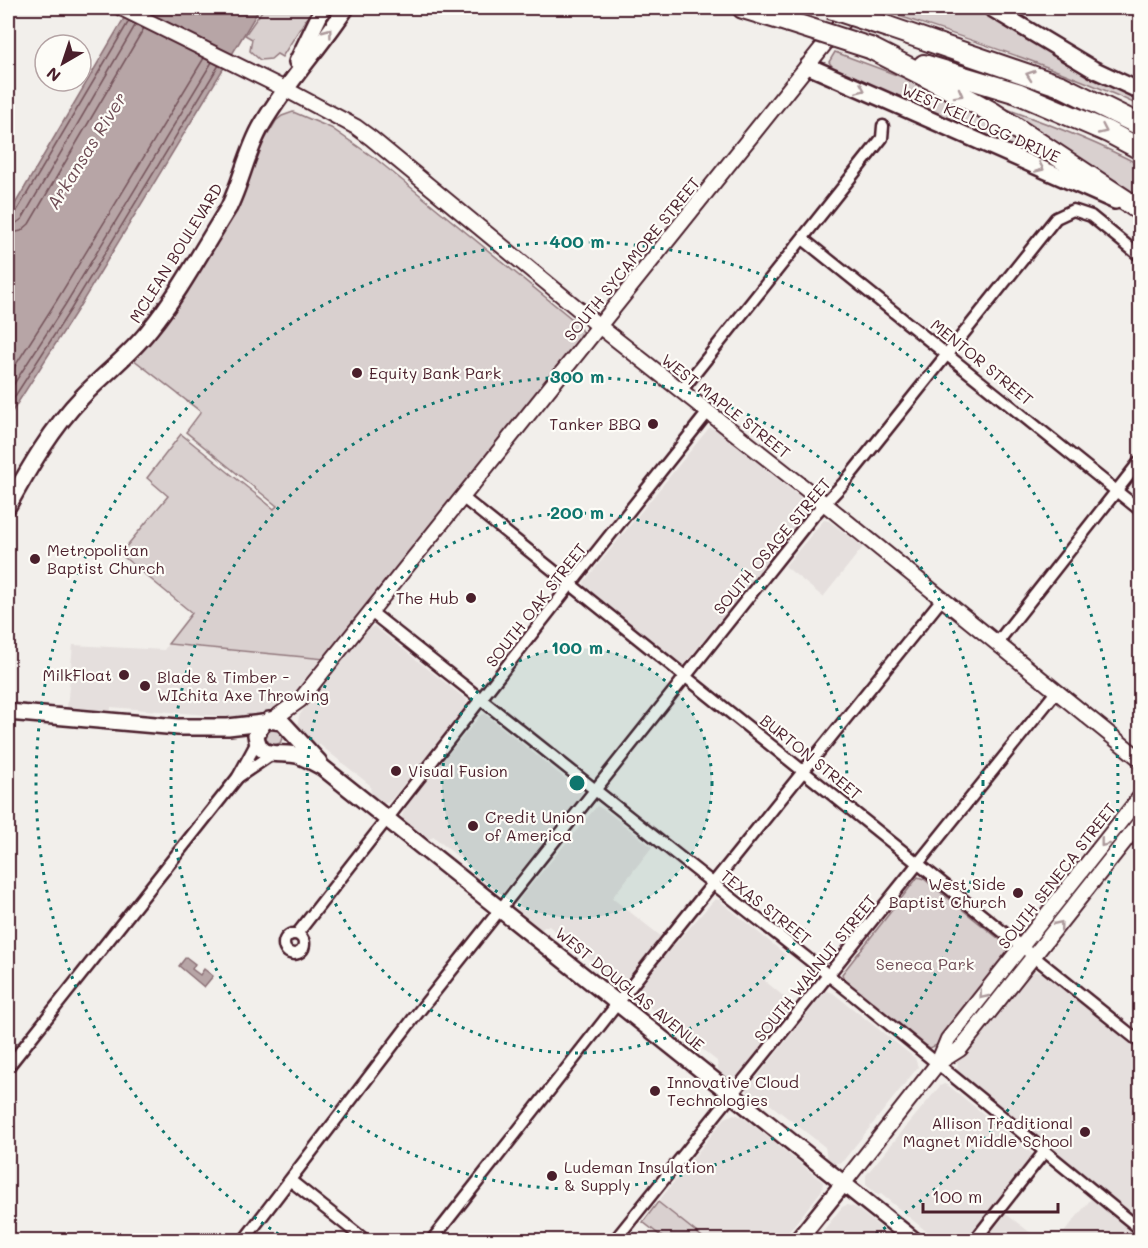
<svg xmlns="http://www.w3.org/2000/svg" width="1148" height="1248" font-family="Mali,sans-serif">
  <rect width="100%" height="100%" fill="#f2efeb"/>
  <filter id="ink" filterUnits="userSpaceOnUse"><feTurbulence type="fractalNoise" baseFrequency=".0167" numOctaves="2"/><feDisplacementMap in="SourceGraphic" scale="12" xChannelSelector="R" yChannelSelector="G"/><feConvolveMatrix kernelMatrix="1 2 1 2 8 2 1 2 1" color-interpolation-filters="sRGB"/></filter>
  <g filter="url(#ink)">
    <g fill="#e5dfdd">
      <path d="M709 428 716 429 806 502 807 507 805 514 685 664 682 665 585 589 584 582Z"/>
      <path d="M824 520 829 521 863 547 823 597 785 566Z"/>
      <path d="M374 626 467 700 465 708 392 799 387 803H382L371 795 370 785 320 745 316 744V749L297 729 299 716 327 677 364 632Z"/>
      <path d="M168 644 325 659 295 699 274 715 224 722 219 716 111 707V712L103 714 67 708 73 645 164 650Z"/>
      <path d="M485 714 577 788 581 793 577 801 502 894 492 892 477 881 474 877 475 871 434 837 426 840 404 821 402 816 406 805 481 715Z"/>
      <path d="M597 806 605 810 652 847 612 898 662 937 620 987 614 988 600 977 598 973V966L549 926H545L541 930 538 928 519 913 517 907 521 897Z"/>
      <path d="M715 899 719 900 786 955 765 981 794 1005 738 1075 728 1080 719 1075 717 1061 649 1007 646 1008 643 1012 638 1009 634 1000 638 990 669 951Z"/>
      <path d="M1033 971 1046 973 1140 1049V1237L1138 1240H1058L1099 1189 960 1075 957 1071 958 1061 1027 975Z"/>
      <path d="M827 991 833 993 915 1058 918 1067 843 1161 838 1163H833L827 1159 825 1147 762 1098 758 1104 753 1102 747 1090 824 993Z"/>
      <path d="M944 1084 949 1086 1034 1155 1031 1163 968 1240H937L881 1194 878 1195 866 1185V1175L940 1086Z"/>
      <path d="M734 1114 743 1117 823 1182 822 1190 782 1240H706L658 1202 725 1118Z"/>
      <path d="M847 1205 856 1208 896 1240H816L842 1207Z"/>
      <path d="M1006 1214 1040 1240H985Z"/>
    </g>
    <g fill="#d9d0cf" stroke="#92787d" stroke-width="1.5">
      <path d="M264 8H313L282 57 277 54 271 59 260 60 250 51 252 39 245 35Z"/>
      <path d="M882 8H979L1140 96V106C1062 69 980 43 899 16L898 14Z"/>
      <path d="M835 52 926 86 949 96 1083 182 836 72 829 62Z"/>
      <path d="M995 105C1045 122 1094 141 1140 165V199Z"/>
      <path d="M293 112 331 128 376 159 577 323 582 332 577 342 325 659 168 644 192 613 120 554 168 496 147 478 181 434 274 509 277 506 186 432 201 412 133 359 276 121 282 116Z"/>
      <path d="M273 729 280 731 283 736 280 743 275 745 269 743 266 738 268 732Z"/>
      <path d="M918 877 924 879 1004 943 1009 951 1007 957 937 1045 930 1048 923 1044 844 980 842 974Z"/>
      <path d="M658 1202 706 1240H666L643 1222Z"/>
    </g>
    <g fill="#b7a5a6" stroke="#8b6f75" stroke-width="1.5">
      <path d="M130 8H260L76 312 8 418V216Z"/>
      <path d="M186 957 195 964 192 969 200 975 204 969 213 976 204 987 179 966Z"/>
    </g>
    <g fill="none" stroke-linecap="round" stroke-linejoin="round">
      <g stroke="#76555c" stroke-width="1.5">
        <path d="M8 218 15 214 129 21"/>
        <path d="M8 225 15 224 22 219 136 24"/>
        <path d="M8 234 21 231 29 224 144 28"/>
        <path d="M8 377 57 300 204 58"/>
        <path d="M8 393 65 305 212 62"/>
        <path d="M8 407 71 309 219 65"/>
      </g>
      <g stroke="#4a1f2b" stroke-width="15">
        <g id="minor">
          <path d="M803 239 1140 510"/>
          <path d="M681 391 882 138 883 126"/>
          <path d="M462 497 1140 1042"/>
          <path d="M371 612 851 993 1140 1229"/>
          <path d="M997 643 1140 461"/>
          <path d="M238 777 272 754"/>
          <circle cx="294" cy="944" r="10"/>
          <path d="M297 934 571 584 708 412"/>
          <path d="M8 1067 238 777 257 742"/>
          <path d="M291 1181 365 1240"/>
          <path d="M244 1240 413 1019 813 516 844 483 1056 218 1073 210 1091 216 1140 256"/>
          <path d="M432 1240 665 943 942 599"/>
          <path d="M615 1240 1056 692"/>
          <path d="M975 1240 1045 1151"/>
        </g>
      </g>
      <g stroke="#4a1f2b" stroke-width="18">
        <g id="tertiary">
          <path d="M121 8 285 89 356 127 371 138 599 326 825 504 1140 759"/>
          <path d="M272 720 300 700 852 10"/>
          <path d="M938 1063 960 1049 1140 822"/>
          <path d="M843 1184 938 1063 948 1039 1140 797"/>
        </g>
      </g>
      <g stroke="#4a1f2b" stroke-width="20">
        <g id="secondary">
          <path d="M991 8 1093 69 1140 91"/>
          <path d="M297 62 323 8"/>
          <path d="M808 66 1115 201"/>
          <path d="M8 506C29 468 52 428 82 397 104 374 130 355 150 329 180 292 203 248 229 207 242 180 247 151 262 125 286 83 320 48 346 8"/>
          <path d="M8 712 178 727H228L263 723"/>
          <path d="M269 720 282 722 319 762"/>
          <path d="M263 723 256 735C259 763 282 749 300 756 307 759 315 763 322 767L914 1240"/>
          <path d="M798 1240 843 1184"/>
        </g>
      </g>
      <g stroke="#4a1f2b" stroke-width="24">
        <g id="motorway">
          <path d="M743 8 789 22"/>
          <path d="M888 27 1061 86 1140 125"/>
          <path d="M870 48 939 83 993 113 1140 210"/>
          <path d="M924 65 1017 93 1108 132 1140 149"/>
        </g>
      </g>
      <use href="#minor" stroke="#fdfcf7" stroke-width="10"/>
      <use href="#tertiary" stroke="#fdfcf7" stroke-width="14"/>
      <use href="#secondary" stroke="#fdfcf7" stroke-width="15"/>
      <use href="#motorway" stroke="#fdfcf7" stroke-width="20"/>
      <g stroke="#4a1f2b" stroke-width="24" stroke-linecap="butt">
        <g id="motorway-bridge">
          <path d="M830 8 888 27"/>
          <path d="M789 22 870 48"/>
        </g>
      </g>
      <use href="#motorway-bridge" stroke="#fdfcf7" stroke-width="20"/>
    </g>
    <defs><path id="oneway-chevron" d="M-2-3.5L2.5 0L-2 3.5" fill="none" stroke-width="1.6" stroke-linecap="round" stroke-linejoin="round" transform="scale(1.5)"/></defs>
    <g stroke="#ac999b">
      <use href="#oneway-chevron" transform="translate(328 32) rotate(-53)"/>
      <use href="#oneway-chevron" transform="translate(1030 75) rotate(-161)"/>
      <use href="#oneway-chevron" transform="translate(861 89) rotate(24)"/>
      <use href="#oneway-chevron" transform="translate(959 94) rotate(29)"/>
      <use href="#oneway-chevron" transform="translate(1103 130) rotate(25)"/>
      <use href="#oneway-chevron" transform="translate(1040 168) rotate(24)"/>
      <use href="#oneway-chevron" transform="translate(1104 843) rotate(128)"/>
      <use href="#oneway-chevron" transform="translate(1059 925) rotate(-51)"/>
      <use href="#oneway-chevron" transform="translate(983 995) rotate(129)"/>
    </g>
  </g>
  <circle cx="577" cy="783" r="135" fill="#0f766e" fill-opacity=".12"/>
  <g fill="none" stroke="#0f766e" stroke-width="3" stroke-dasharray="3 6">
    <circle cx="577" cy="783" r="135"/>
    <circle cx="577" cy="783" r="270"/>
    <circle cx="577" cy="783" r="406"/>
    <path d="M286 1239A541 541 0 1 1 868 1239"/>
  </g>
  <g fill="#4a1f2b" stroke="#fdfcf7" stroke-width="2">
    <circle cx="357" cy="373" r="6"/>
    <circle cx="653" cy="424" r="6"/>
    <circle cx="35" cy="559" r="6"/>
    <circle cx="471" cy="598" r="6"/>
    <circle cx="124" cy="675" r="6"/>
    <circle cx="145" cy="686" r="6"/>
    <circle cx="396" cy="771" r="6"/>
    <circle cx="473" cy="826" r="6"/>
    <circle cx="1018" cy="893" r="6"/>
    <circle cx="655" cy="1091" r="6"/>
    <circle cx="1085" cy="1132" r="6"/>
    <circle cx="552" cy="1176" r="6"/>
  </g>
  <g text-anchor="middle" stroke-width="4.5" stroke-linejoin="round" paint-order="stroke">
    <g font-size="16" fill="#4a1f2b" stroke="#fdfcf7">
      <text transform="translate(981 123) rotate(24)" y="6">WEST KELLOGG DRIVE</text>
      <text transform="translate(176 253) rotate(-58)" y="6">MCLEAN BOULEVARD</text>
      <text transform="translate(632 259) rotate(-51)" y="6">SOUTH SYCAMORE STREET</text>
      <text transform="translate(982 362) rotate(39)" y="6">MENTOR STREET</text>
      <text transform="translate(726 406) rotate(38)" y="6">WEST MAPLE STREET</text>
      <text transform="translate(772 546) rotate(-50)" y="6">SOUTH OSAGE STREET</text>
      <text transform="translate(536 605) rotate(-52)" y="6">SOUTH OAK STREET</text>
      <text transform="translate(811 757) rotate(39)" y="6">BURTON STREET</text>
      <text transform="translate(1057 876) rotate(-52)" y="6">SOUTH SENECA STREET</text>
      <text transform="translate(766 907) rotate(38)" y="6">TEXAS STREET</text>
      <text transform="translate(815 968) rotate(-51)" y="6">SOUTH WALNUT STREET</text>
      <text transform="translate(630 989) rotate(39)" y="6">WEST DOUGLAS AVENUE</text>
    </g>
    <g font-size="16" fill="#4a1f2b" stroke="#fdfcf7" text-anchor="start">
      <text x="369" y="379">Equity Bank Park</text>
      <text x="641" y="430" text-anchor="end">Tanker BBQ</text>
      <text x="47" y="556">Metropolitan<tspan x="47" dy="18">Baptist Church</tspan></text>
      <text x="459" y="604" text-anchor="end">The Hub</text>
      <text x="112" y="681" text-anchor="end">MilkFloat</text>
      <text x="157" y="683">Blade &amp; Timber -<tspan x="157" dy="18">WIchita Axe Throwing</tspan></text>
      <text x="408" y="777">Visual Fusion</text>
      <text x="485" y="823">Credit Union<tspan x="485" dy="18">of America</tspan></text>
      <text x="1006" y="890" text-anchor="end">West Side<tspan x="1006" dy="18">Baptist Church</tspan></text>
      <text x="667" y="1088">Innovative Cloud<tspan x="667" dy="18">Technologies</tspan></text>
      <text x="1073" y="1129" text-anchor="end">Allison Traditional<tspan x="1073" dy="18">Magnet Middle School</tspan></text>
      <text x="564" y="1173">Ludeman Insulation<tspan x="564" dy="18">&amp; Supply</tspan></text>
    </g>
    <g font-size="16" fill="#6e4b54" stroke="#fdfcf7">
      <text x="925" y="970">Seneca Park</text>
    </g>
    <g font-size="18" font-style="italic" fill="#704e56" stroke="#fdfcf7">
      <text transform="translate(87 151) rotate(-58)" y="6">Arkansas River</text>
    </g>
  </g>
  <circle cx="577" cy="783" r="9" fill="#0f766e" stroke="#fdfcf7" stroke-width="3"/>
  <g font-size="18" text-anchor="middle" font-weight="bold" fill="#0f766e" stroke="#fdfcf7" stroke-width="4.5" stroke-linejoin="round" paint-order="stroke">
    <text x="577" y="248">400 m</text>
    <text x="577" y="383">300 m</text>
    <text x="577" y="519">200 m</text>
    <text x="577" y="654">100 m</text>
  </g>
  <rect width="1148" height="1248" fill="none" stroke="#fdfcf7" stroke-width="30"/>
  <rect x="15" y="15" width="1118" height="1218" fill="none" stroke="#4a1f2b" stroke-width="2" filter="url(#ink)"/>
  <g transform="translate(63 63) rotate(219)"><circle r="28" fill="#fdfcf7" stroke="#b5a4a5" stroke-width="1.5"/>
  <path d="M0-4.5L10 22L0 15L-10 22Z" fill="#4a1f2b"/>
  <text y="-9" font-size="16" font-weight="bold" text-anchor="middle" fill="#4a1f2b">N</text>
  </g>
  <path d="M923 1203v9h135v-9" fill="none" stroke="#4a1f2b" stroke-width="3"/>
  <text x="932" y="1203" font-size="18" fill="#4a1f2b" stroke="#fdfcf7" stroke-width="4.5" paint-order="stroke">100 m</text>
</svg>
